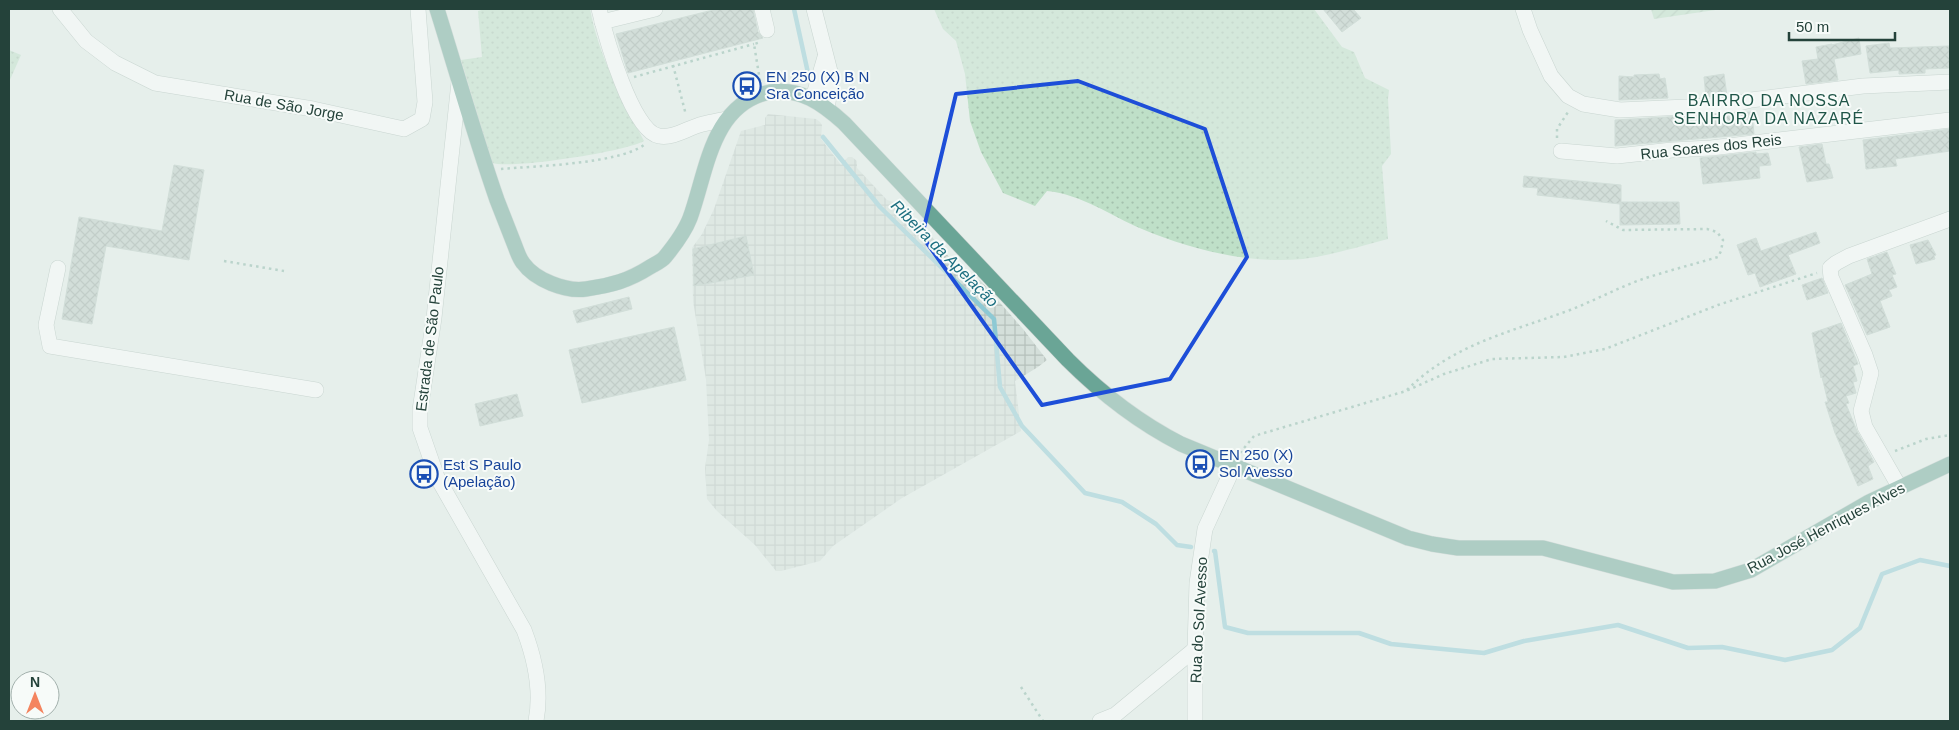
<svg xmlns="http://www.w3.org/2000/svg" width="1959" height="730" font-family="Helvetica,sans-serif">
  <defs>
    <pattern id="industrial-grid" width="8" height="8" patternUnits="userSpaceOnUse" patternTransform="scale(1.25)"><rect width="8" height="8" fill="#d4dfda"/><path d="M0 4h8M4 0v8" fill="none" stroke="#b6c1bc"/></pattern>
    <pattern id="grass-dots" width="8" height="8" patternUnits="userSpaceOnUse" patternTransform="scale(1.25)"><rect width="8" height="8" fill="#bfe0c8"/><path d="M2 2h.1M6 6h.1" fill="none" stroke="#a4c1ad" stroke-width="1.8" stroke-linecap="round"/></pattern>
    <pattern id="garden-furrows" width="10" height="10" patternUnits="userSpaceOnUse" patternTransform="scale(1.25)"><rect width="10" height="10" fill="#bfe0c8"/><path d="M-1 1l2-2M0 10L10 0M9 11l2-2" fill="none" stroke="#a4c1ad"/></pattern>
    <pattern id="building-cross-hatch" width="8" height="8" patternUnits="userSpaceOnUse" patternTransform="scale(1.25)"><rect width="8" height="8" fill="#bbcac4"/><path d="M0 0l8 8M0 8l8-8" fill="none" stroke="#98a6a0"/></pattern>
  </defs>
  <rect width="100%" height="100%" fill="#e6efeb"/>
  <path fill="url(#industrial-grid)" d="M768 114 816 119 820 122 822 125 821 139 841 165 848 157H852L857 161V168L887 200 897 203 932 237 966 277 980 280 1023 329 1047 360 1038 367 1015 381 1021 431 902 498 833 546 820 561 781 571H776L755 545 717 511 707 499 705 468 709 440 706 379 693 301 692 248 702 234 714 209 741 131 765 125V118Z"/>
  <g fill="url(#grass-dots)">
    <path d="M485 9H590C599 58 622 97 644 141 624 152 513 169 492 163L461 60 482 57 478 11Z"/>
    <path d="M934 9H1314L1342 47 1354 52 1365 78 1389 90 1388 99 1391 154 1382 166 1388 239C1362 246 1328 256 1303 259 1248 264 1192 250 1142 229 1111 216 1081 194 1047 191L1035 206 1003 193 981 152 970 121 965 74 956 41 943 29Z"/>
    <path d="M9 50 21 55 9 82Z"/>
  </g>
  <path fill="url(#garden-furrows)" d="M1651 9H1722L1654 19Z"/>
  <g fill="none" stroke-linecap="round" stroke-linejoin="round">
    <g stroke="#8ec9d4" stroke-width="4.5">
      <path d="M794 9 808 73"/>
      <path d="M823 137 880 207 994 319 1000 387 1022 426 1085 493 1122 502 1156 524 1177 545 1191 547"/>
      <path d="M1214 551H1215L1225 627 1248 633H1359L1391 644 1484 653 1524 641 1618 625 1688 648 1722 647 1785 660 1832 650 1860 628 1882 574 1920 560 1950 566"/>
    </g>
  </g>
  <g fill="url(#building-cross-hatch)" stroke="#b8c9c2">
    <path d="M717 9H753L758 32 763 38 628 73 616 34Z"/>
    <path d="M1323 9H1353L1361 18 1342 32Z"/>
    <path d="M1859 38 1861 54 1834 59 1838 80 1806 84 1802 61 1818 59 1816 47 1832 44V45Z"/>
    <path d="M1889 43 1890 48 1949 46 1950 68 1925 69V73L1899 74V70L1870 73 1866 46Z"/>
    <path d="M1659 74 1660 79 1665 78 1668 98 1619 100V76L1634 77V75Z"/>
    <path d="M1724 74 1727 96 1706 97 1704 77Z"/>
    <path d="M1752 112 1754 134 1615 146V120Z"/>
    <path d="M1950 129V151L1895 159 1897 166 1866 169 1863 140Z"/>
    <path d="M1822 144 1826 164H1829L1833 178 1807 182 1799 147Z"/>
    <path d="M1756 152V154L1768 153 1771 165 1759 166 1760 178 1703 184 1700 158Z"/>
    <path d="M174 165 204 170 189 260 106 246 92 324 62 319 79 217 162 231Z"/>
    <path d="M1524 176 1621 185V202H1679L1680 224 1620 225V204L1537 195 1538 188 1523 187Z"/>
    <path d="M1816 232 1820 243 1788 255 1796 274 1760 287 1755 273 1748 275 1737 245 1756 238 1761 251Z"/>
    <path d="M746 236 754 275 694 286 693 249Z"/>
    <path d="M1928 240 1936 255 1934 256 1935 259 1916 264 1910 245Z"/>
    <path d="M1887 252 1896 274 1892 275 1897 287 1889 290 1892 296 1880 301 1890 327 1867 335 1845 285 1872 274 1867 259Z"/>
    <path d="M1822 278 1828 293 1807 300 1802 285Z"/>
    <path d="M629 297 632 309 577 323 573 311Z"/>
    <path d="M1841 323 1858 364 1853 366 1857 381 1853 382 1856 393 1846 396 1849 403 1846 404 1857 431 1874 462 1868 466 1873 479 1858 486 1835 433 1825 402H1828L1822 377 1821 378 1812 333Z"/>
    <path d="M674 327 686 380 582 403 569 350Z"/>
    <path d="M517 394 523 416 480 426 475 404Z"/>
  </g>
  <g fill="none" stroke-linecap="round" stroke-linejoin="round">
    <g stroke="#a8b8b2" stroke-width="16">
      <g id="minor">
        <path d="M60 9 86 41 115 63 155 83 313 109 404 129 422 119 425 102 418 9"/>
        <path d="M599 9C605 34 632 132 659 136 674 139 689 127 703 124 710 122 718 121 726 119"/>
        <path d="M762 9 767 30"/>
        <path d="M814 9 832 79 827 108"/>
        <path d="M1523 9 1530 30 1551 76 1568 96 1583 104 1620 110 1731 105 1751 100 1863 86 1950 82"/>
        <path d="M602 22 655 9"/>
        <path d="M459 82 434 318 420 410V428L437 477 524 630C535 659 542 690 536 721"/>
        <path d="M813 98 825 57"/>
        <path d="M1561 151 1617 156 1672 150 1711 148 1950 120"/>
        <path d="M58 268 46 325 50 346 316 390"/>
        <path d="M1900 488 1865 427 1861 411 1871 373 1865 355 1831 277 1830 268 1836 263 1849 256 1950 219"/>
        <path d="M1100 721 1115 715 1195 649"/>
        <path d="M1195 721V649L1197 583 1205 529 1234 466"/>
      </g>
    </g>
    <g stroke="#c2cac8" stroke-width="16">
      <path id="major" d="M437 9C457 73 475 137 497 200 503 215 509 231 515 246 517 251 519 258 523 263 535 280 566 292 586 289 612 285 628 281 650 267 655 264 662 261 665 257 674 246 685 231 690 218 707 172 711 104 770 92 800 87 823 104 844 123L1068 360C1102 394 1138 422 1181 444L1408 538 1432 544 1458 548H1543L1673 582 1715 581 1751 570 1869 502 1950 464"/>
    </g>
    <g stroke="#86b3a5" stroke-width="2.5" stroke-dasharray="2.5 4" stroke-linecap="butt">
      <path d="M673 65 686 115"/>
      <path d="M634 77 754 44"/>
      <path d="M760 81 754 44 761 42"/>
      <path d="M1557 138V129L1568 112"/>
      <path d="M501 169C536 166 617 164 644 145"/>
      <path d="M224 261 284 271"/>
      <path d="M1407 390C1453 344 1511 332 1570 310 1593 301 1614 290 1637 281 1663 272 1691 265 1718 257L1721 251 1723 240 1717 232 1707 229 1623 230 1606 221"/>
      <path d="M1895 451 1926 439 1950 435"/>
      <path d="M1240 453 1254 436 1406 391 1444 374 1492 359 1564 357 1605 349 1718 305 1817 273"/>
      <path d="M1021 687 1043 721"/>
    </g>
    <use href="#minor" stroke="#fff" stroke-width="15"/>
    <use href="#major" stroke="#6aa596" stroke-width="15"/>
  </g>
  <path d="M0 0H1959V730H0ZM1078 81 1205 129 1247 257 1170 379 1042 405 922 236 956 94Z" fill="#e6efeb" fill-opacity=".55" fill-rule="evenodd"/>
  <path fill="none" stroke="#1d4ed8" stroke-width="4" stroke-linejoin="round" d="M1078 81 1205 129 1247 257 1170 379 1042 405 922 236 956 94Z"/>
  <defs>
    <g id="bus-ring" transform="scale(1.4375)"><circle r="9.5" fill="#f7fbf9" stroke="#1a4fb4" stroke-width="1.5"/><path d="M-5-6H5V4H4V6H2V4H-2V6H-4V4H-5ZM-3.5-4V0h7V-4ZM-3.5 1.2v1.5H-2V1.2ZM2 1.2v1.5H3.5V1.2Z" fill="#1a4fb4"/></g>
  </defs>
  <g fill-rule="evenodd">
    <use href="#bus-ring" x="747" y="86"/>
    <use href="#bus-ring" x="1200" y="464"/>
    <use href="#bus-ring" x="424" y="474"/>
  </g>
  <g text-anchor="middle" stroke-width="4" stroke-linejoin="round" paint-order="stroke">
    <g font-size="15" fill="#164399" stroke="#f7fbf9" text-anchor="start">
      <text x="766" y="82">EN 250 (X) B N<tspan x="766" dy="17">Sra Conceição</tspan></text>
      <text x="1219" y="460">EN 250 (X)<tspan x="1219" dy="17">Sol Avesso</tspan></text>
      <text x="443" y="470">Est S Paulo<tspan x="443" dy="17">(Apelação)</tspan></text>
    </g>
    <g font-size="15" fill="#24423a" stroke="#f7fbf9">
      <text transform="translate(284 105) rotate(10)" y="5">Rua de São Jorge</text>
      <text transform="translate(1711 147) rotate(-6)" y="5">Rua Soares dos Reis</text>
      <text transform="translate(430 339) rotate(-83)" y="5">Estrada de São Paulo</text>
      <text transform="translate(1826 528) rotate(-28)" y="5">Rua José Henriques Alves</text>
      <text transform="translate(1199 620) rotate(-87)" y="5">Rua do Sol Avesso</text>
    </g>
    <g font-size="16" letter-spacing="1" fill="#1f5548" stroke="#f7fbf9">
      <text x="1769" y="106">BAIRRO DA NOSSA<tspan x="1769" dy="18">SENHORA DA NAZARÉ</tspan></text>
    </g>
    <g font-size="16" font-style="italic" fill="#1c6f80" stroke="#f7fbf9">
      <text transform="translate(945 253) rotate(45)" y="6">Ribeira da Apelação</text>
    </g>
  </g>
  <rect width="1959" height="730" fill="none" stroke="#24423a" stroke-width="20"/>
  <g transform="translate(35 695)"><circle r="24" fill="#f7fbf9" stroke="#a3b1ad"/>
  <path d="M0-4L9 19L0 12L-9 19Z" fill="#f4845f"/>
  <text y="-8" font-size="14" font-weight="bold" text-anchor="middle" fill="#24423a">N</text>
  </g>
  <path d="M1789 32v8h106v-8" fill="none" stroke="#24423a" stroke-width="2.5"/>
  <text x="1796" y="32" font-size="15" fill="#24423a" stroke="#f7fbf9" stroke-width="4" paint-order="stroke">50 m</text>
</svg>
